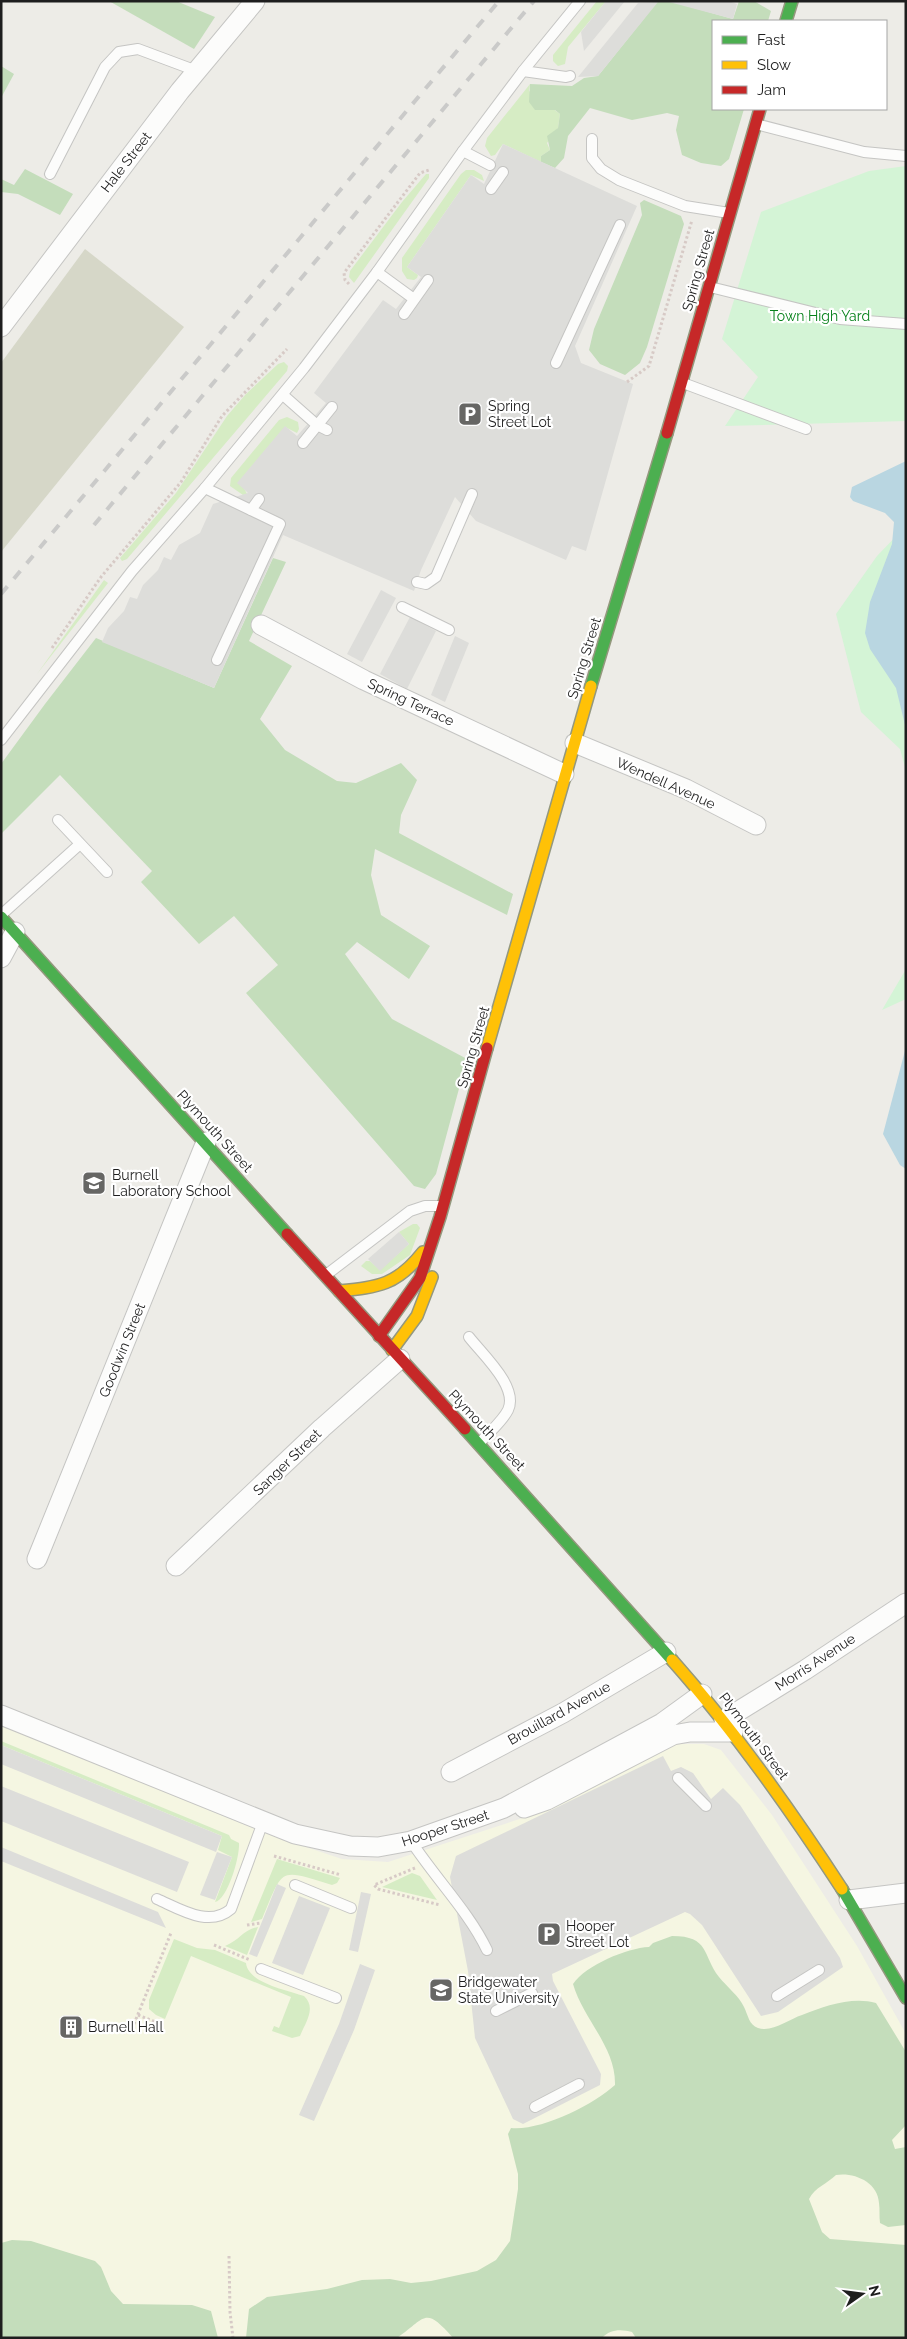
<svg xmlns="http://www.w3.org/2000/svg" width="907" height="2339" font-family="Raleway,sans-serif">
  <rect width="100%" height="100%" fill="#edece7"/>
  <path fill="#f5f6e2" d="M1 1725 267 1834 342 1859 388 1862 538 1813 675 1744H704L721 1750 772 1815 857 1946 906 2034V2338H1Z"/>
  <path fill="#d6d7c8" d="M85 249 184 327 1 552V363Z"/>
  <g fill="#d6ecc4">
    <path d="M597 1H606L568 47 565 64 558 66 553 61V55Z"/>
    <path d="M530 84 529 91 560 114 558 128 547 143 550 150 541 156V162L503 144 495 155 491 156 485 146 487 138Z"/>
    <path d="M466 170H474L482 175 484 181 471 175 407 267 418 275 417 278 414 280 407 279 402 271V258L461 174Z"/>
    <path d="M426 174H429V178L354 283 349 277 350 271 402 202Z"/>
    <path d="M284 362 288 366 287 371 127 559 122 561 120 558 176 493 227 416 246 394 278 364Z"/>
    <path d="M287 417 298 422 299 429 297 433 285 427 244 488 247 494 243 495 230 486 231 478 279 420Z"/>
    <path d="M104 580 108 583 37 674Z"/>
    <path d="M413 1224H417L420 1228 410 1255 382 1274H372L361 1266 366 1261H370L380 1270 409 1244 399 1232Z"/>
    <path d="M1 1741 229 1835 231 1839 239 1843C240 1856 228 1899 215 1902L232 1857 218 1850 222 1836 1 1745Z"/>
    <path d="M277 1859 340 1878 337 1883 332 1885C277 1868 284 1868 262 1919L251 1922Z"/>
    <path d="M412 1873 420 1876 437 1900 382 1887Z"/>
    <path d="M258 1927 247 1955 225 1946C239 1941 244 1929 258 1927Z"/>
    <path d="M174 1939 197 1948 215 1950 246 1963C248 1983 287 1990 304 1996 317 2008 305 2023 300 2036L292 2038 272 2031 274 2026 279 2028 291 1997 191 1956 165 2019 156 2015 149 2009V2000Z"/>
  </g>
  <g fill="#c4ddbb">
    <path d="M109 1H176L215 17 194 49Z"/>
    <path d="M658 1H669L733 19 739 1H754L771 11 768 21H713V109H744L729 159 721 166 701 163 682 155 676 130 679 116 667 113 632 120 590 108 568 136 564 158 555 168 541 162V156L550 150 547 136 558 128 560 114 555 110H535L529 102 530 84 572 86 584 78 598 76Z"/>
    <path d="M1 66 14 74 1 98Z"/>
    <path d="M25 169 73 194 60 215 18 194 1 192V179L14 185Z"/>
    <path d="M644 200 681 216 684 224 647 347 640 363 625 375 600 364 589 350 594 329 642 215 640 203Z"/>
    <path d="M273 558 286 562 249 641 292 666 260 719 285 750 337 781 356 783 401 763 417 780 401 815 399 833 513 894 507 915 375 849 371 875 381 915 430 946 409 979 357 942 345 954 392 1019 467 1059 436 1174 425 1189 414 1186 246 993 278 965 234 916 199 944 141 882 152 871 60 775 1 834V764L45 704 96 638 214 688Z"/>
    <path d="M672 1936C710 1936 702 1955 719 1977 727 1987 739 1996 744 2007 748 2015 749 2025 758 2028 772 2033 789 2019 802 2015 824 2006 853 1996 876 2003L906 2052V2125L892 2140 895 2149 906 2147V2225L888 2227 880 2223C879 2216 880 2210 879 2203 878 2182 854 2172 836 2175 827 2184 815 2187 809 2199L822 2232 830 2239 906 2245V2338H636L632 2332C621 2329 610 2329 602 2338H453C424 2305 426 2318 397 2338H246L249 2309 267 2297 327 2289 362 2280 390 2279 411 2283 431 2281 477 2271 496 2260 510 2241 518 2189V2174L508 2134 511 2128C541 2131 593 2105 615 2085 616 2047 583 2019 573 1984 586 1965 627 1948 649 1947L653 1943Z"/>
    <path d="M12 2240 31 2241 95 2261 101 2267 111 2291 123 2304 192 2305 211 2311 218 2338H1V2243Z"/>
  </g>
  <g fill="#d4f4d6">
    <path d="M906 166V421L725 426 758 377 722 339 761 212 869 171Z"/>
    <path d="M906 526V771L900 749 861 712 836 614 877 556Z"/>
    <path d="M906 969V999L882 1010Z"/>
  </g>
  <g fill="#ddddda">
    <path d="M606 1H625L584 51 581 32Z"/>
    <path d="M728 1 737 4 733 19 669 2Z"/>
    <path d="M658 2 598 76 578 77 638 3Z"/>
    <path d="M503 144 637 206 575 346 581 363 633 384 586 551 572 546 566 560 476 521 455 497 421 570 414 591 283 535 214 688 102 642 108 628 124 611 130 597 137 599 143 585 158 570 164 557 171 560 179 545 200 533 213 504 248 493 237 483 285 426 297 436 326 403 314 393 383 300 396 309 421 277 407 267 471 175 484 184Z"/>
    <path d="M381 590 396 598 362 662 347 654Z"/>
    <path d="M410 617 436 631 407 689 380 674Z"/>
    <path d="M455 636 469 643 445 702 431 695Z"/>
    <path d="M399 1232 409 1244 380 1271 368 1259Z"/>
    <path d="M1 1745 222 1836 216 1852 1 1764Z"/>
    <path d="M663 1756 671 1771 681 1767 693 1773 711 1799 723 1788 740 1805 840 1958 843 1967 778 2012 761 2016 702 1925 690 1914 685 1912 552 1974 553 1981 601 2074 600 2085 523 2124 513 2119 475 2038 468 1971 450 1877 456 1856Z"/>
    <path d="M1 1786 189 1862 177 1892 1 1821Z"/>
    <path d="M1 1847 158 1912 166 1928 1 1861Z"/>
    <path d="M217 1852 232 1857 215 1900 200 1895Z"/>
    <path d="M277 1884 286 1888 257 1957 249 1954Z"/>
    <path d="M361 1892 371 1894 358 1952 349 1950Z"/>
    <path d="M299 1896 330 1908 303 1975 272 1963Z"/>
    <path d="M360 1964 375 1970 354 2030 314 2121 299 2115 339 2024Z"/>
  </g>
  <g fill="#b9d6e1">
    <path d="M906 461V729L896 688 870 649 865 633 870 602 892 544 894 522 885 513 853 501 850 497 852 487Z"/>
    <path d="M906 1047V1169L900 1165 883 1134Z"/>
  </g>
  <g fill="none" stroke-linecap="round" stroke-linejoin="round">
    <g stroke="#c5c5c3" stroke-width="12">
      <g id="lane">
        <path d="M523 71 566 77 570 76"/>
        <path d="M756 124 864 152 906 156"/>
        <path d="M592 139V158L601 169 619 180 685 206 729 213"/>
        <path d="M463 151 490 165"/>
        <path d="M50 174 105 67 119 52 138 49 197 71"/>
        <path d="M491 189 503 172"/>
        <path d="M377 272 414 299"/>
        <path d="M710 287 840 319 906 324"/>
        <path d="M404 314 428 280"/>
        <path d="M556 363 620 225"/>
        <path d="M683 383 806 429"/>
        <path d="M283 395 317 425 327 430"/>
        <path d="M303 443 332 407"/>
        <path d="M205 488 280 524 217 660"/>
        <path d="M251 510 259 499"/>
        <path d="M417 582 426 584 436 577 472 494"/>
        <path d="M402 607 449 630"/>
        <path d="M1 740 132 571 205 488 304 368 377 272 463 151 523 71 580 1"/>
        <path d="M58 820 107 872"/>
        <path d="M1 915 80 844"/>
        <path d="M326 1275 410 1211 425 1206H442"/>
        <path d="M469 1337C482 1354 519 1387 508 1410 502 1422 488 1433 480 1443"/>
        <path d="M678 1778 706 1806"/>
        <path d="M411 1841C435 1878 469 1912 487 1950"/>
        <path d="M295 1885 351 1908"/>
        <path d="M157 1899C180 1909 209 1928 231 1909L263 1822"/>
        <path d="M261 1969 336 1998"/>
        <path d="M777 1996 819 1970"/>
        <path d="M496 2011 532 1993"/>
        <path d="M535 2107 579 2084"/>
      </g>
    </g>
    <g stroke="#c5c5c3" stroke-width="21">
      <g id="street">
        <path d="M1 327 180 91 255 1"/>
        <path d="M261 625 364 680 564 774"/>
        <path d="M575 743 686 789 756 825"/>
        <path d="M1 958 15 932"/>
        <path d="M37 1559 206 1142"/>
        <path d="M176 1566 322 1428 400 1359"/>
        <path d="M1 1715 295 1834 350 1846 378 1847 411 1841 504 1808 662 1723 702 1694"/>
        <path d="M724 1720 805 1670 906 1603"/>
        <path d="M451 1772 563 1713 666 1652"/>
        <path d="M524 1808 547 1800 673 1735 690 1732H733"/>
        <path d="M849 1900 906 1893"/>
      </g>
    </g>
    <g stroke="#94987e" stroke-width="14">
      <g id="fast">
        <path d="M786 21 792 1"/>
        <path d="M591 686 667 433"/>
        <path d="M1 917 287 1234"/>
        <path d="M465 1429 672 1660"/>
        <path d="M842 1889 906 1998"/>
      </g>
    </g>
    <g stroke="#94987e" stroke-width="14">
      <g id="slow">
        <path d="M487 1048 591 686"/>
        <path d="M339 1291C379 1287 397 1285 423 1252"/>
        <path d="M392 1350 417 1316 432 1277"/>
        <path d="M672 1660C735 1731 790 1809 842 1889"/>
      </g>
    </g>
    <g stroke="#94987e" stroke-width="14">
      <g id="jam">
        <path d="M667 433 760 109"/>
        <path d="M287 1234 465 1429"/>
        <path d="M379 1336 420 1278 440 1217 487 1048"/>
      </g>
    </g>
    <g stroke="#d7cac6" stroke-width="3" stroke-dasharray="2.5 2.5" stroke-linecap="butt">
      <path d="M349 284 345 280 344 273 420 173 429 170"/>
      <path d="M627 382 649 366 692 220"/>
      <path d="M52 648 101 577 181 482 222 416 287 349"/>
      <path d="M274 1856 341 1875"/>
      <path d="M415 1868 374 1885 378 1889 440 1905"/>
      <path d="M247 1925 261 1923"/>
      <path d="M214 1945 250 1960"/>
      <path d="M138 2015 163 2025"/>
      <path d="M134 2024 171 1933"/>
      <path d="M229 2256 230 2312 233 2338"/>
    </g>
    <use href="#lane" stroke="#fcfcfb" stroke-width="10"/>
    <use href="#street" stroke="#fcfcfb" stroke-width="19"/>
    <use href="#fast" stroke="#4caf50" stroke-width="11"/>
    <use href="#slow" stroke="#ffc107" stroke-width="11"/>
    <use href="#jam" stroke="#c62828" stroke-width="11"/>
    <g stroke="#cacac9" stroke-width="4" stroke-dasharray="10 10" stroke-linecap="butt">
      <path d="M94 525 534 1"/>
      <path d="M1 594 499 1"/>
    </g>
  </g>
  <defs>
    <g id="parking-square" transform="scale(1.25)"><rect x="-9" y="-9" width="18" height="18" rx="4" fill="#666664" stroke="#fff"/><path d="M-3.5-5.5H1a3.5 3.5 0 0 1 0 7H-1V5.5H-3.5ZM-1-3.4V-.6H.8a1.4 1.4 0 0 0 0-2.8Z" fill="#fff"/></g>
    <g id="university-square" transform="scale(1.25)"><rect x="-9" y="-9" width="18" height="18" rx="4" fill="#666664" stroke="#fff"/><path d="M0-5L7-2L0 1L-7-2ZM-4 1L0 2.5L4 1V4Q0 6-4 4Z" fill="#fff"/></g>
    <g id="building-square" transform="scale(1.25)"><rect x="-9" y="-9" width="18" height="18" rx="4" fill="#666664" stroke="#fff"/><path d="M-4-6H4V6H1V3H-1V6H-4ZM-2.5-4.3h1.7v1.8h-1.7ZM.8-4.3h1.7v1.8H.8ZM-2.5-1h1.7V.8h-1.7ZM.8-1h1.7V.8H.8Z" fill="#fff"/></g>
  </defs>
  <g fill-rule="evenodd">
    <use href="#parking-square" x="470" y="414"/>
    <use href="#university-square" x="94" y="1183"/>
    <use href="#parking-square" x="549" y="1934"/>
    <use href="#university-square" x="441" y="1990"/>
    <use href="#building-square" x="71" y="2027"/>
  </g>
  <g text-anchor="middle" stroke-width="4.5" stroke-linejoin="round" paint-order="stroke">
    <g font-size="14" fill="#1e1e1e" stroke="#fff">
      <text transform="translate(126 162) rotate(-52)" y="5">Hale Street</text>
      <text transform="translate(698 270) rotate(-74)" y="5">Spring Street</text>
      <text transform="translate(584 658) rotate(-73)" y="5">Spring Street</text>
      <text transform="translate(411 702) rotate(25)" y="5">Spring Terrace</text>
      <text transform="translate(666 783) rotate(24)" y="5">Wendell Avenue</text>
      <text transform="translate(473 1047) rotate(-74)" y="5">Spring Street</text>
      <text transform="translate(215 1131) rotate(48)" y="5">Plymouth Street</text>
      <text transform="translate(122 1350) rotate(-68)" y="5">Goodwin Street</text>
      <text transform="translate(487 1430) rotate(47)" y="5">Plymouth Street</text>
      <text transform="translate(287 1462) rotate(-44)" y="5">Sanger Street</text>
      <text transform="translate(815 1662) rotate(-33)" y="5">Morris Avenue</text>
      <text transform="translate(559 1713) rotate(-29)" y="5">Brouillard Avenue</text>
      <text transform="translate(754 1736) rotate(53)" y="5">Plymouth Street</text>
      <text transform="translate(445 1828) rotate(-18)" y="5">Hooper Street</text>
    </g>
    <g font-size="14" fill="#07811b" stroke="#fff">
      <text x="820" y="321">Town High Yard</text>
    </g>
    <g font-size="14" fill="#1e1e1e" stroke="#fff" text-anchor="start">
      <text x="488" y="411">Spring<tspan x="488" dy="16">Street Lot</tspan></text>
      <text x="112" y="1180">Burnell<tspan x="112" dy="16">Laboratory School</tspan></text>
      <text x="566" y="1931">Hooper<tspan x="566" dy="16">Street Lot</tspan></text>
      <text x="458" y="1987">Bridgewater<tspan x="458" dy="16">State University</tspan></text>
      <text x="88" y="2032">Burnell Hall</text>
    </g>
  </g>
  <rect width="907" height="2339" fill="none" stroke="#1e1e1e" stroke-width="5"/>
  <rect x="712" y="20" width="175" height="90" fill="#ffffff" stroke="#a5a5a5"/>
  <rect x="722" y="36" width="25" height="8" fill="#4caf50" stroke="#a5a5a5"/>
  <text x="757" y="45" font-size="15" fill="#1e1e1e">Fast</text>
  <rect x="722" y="61" width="25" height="8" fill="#ffc107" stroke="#a5a5a5"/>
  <text x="757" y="70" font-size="15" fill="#1e1e1e">Slow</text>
  <rect x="722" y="86" width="25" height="8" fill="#c62828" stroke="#a5a5a5"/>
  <text x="757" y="95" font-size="15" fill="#1e1e1e">Jam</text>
  <g transform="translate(862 2294) rotate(76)" stroke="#ffffff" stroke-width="4" paint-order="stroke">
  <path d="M0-4L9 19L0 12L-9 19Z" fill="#1e1e1e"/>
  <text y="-8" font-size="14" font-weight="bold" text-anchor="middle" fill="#1e1e1e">N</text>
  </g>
</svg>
